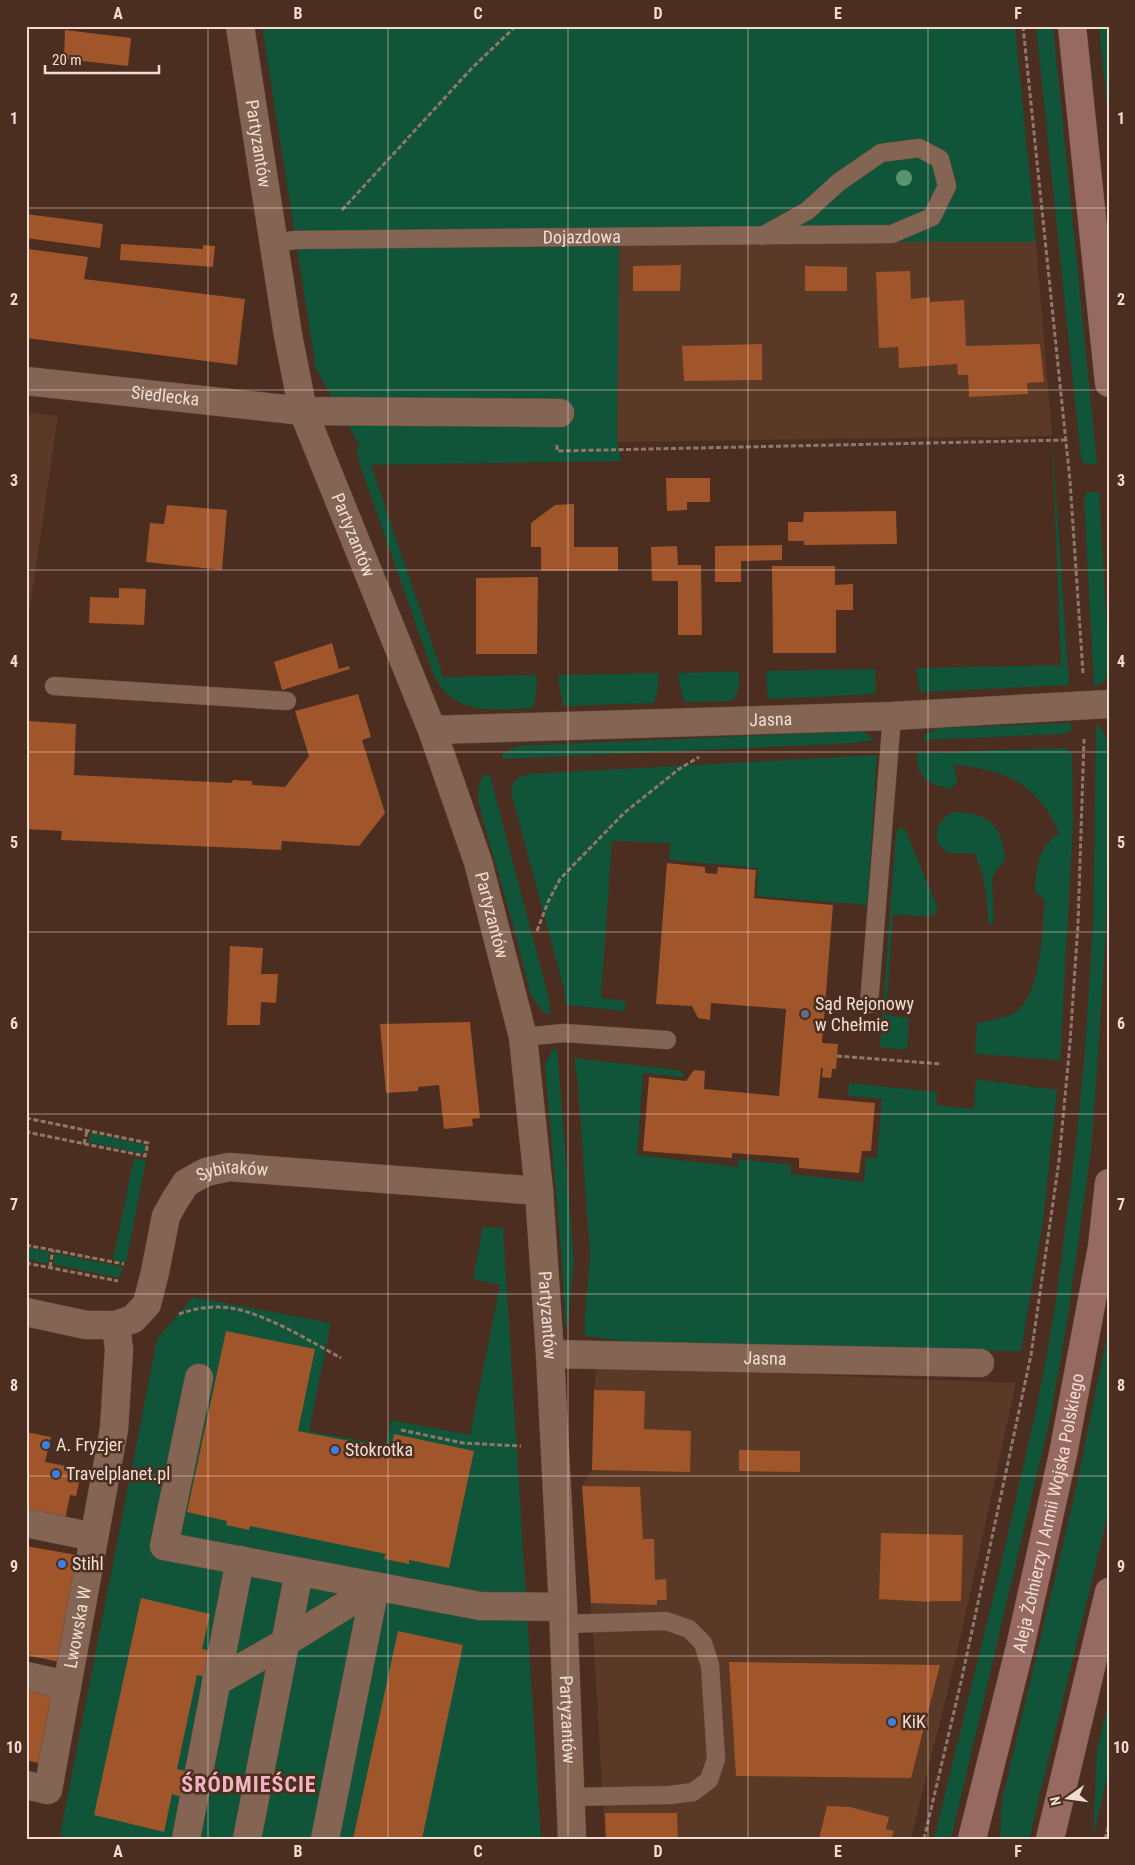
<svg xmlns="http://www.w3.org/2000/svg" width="1135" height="1865" font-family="'Roboto Condensed',sans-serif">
  <rect width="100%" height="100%" fill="#4b2e1f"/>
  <g fill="#5a3926">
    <path d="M618 238 1036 242 1052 436 617 442Z"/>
    <path d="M26 412 58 416 26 635Z"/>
    <path d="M596 1366 1016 1383 959 1644 911 1839H605L594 1646 582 1486 592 1470 594 1390Z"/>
  </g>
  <g fill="#105439">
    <path d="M262 26H1015L1036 242 619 241 617 442 621 461 371 465 443 677 537 675 536 694 533 708C503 709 470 715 446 693 441 688 437 680 433 673L359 462 356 449 360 446 316 369Z"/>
    <path d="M1036 26H1053L1097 464H1085L1081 458Z"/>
    <path d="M1099 26H1109V128Z"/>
    <path d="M1052 436 1069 685 920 692 916 668 1061 665Z"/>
    <path d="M1087 492H1099L1109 665C1109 675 1105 684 1094 686L1084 500Z"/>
    <path d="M875 669 876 694 768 699 766 671Z"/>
    <path d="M739 671C739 683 741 694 730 701L684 702 677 673Z"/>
    <path d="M659 673 658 688 654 703 564 706 560 693 558 675Z"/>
    <path d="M1071 723V730L1064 734 922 740 927 733 940 728Z"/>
    <path d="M1096 724 1102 729 1109 745 1106 930 1098 1055 1091 1150 1068 1315 1051 1414 951 1839H934L999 1573 1038 1401 1055 1308 1076 1144 1085 1049 1093 926Z"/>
    <path d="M863 731 874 740 856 743 503 759 502 754 517 746Z"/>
    <path d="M1065 748 1072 753 1073 826 1060 1060 975 1054 977 1023C987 1021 1006 1018 1014 1013 1042 997 1042 928 1045 900L1035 891C1037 864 1036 851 1059 833 1038 784 1005 769 954 765L957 782 951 789C928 784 917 779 917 753Z"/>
    <path d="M877 755 867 905 757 896 758 868 669 860 670 843 612 841 601 998 626 1001 625 1011 566 1005 565 993 511 792C513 780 517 777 528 774Z"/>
    <path d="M484 774 490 776 548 995 551 1015 543 1012 531 996 517 939 480 809C477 795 477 786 484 774Z"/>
    <path d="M954 812C988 812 1003 826 1005 860L995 872 992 878 994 921 991 924 988 921C987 897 985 875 975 854 965 851 956 856 948 852 930 844 935 819 954 812Z"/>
    <path d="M901 828 905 829 937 907 935 914 926 917 893 914 886 1015 909 1018 907 1050 880 1047 896 834 898 829Z"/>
    <path d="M557 1048 574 1261 567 1331 565 1324 562 1261 545 1066 551 1052Z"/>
    <path d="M574 1058 678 1070 685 1075 682 1077 643 1073 637 1155 738 1167V1159L791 1165V1174L864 1182 866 1157 877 1158 882 1099 848 1095 849 1083 937 1092 936 1105 974 1109 976 1079 1057 1090 1043 1221 1021 1351 654 1345 586 1336 584 1331 590 1255 578 1085Z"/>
    <path d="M91 1133 146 1145 144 1154 88 1142Z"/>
    <path d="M134 1158 146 1161 126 1263 113 1260Z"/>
    <path d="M483 1227 503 1228 541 1839H72L60 1835 157 1339 193 1297 331 1323 309 1431 386 1445 391 1420 470 1435 500 1285 473 1279Z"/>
    <path d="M26 1247 50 1252 48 1264 26 1259Z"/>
    <path d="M55 1253 123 1267 120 1278 53 1264Z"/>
    <path d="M1109 1326V1510L1029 1839H1000L1002 1800 1074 1498Z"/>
    <path d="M1109 1699V1770L1093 1837 1097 1750Z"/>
  </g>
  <g fill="#a0552a">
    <path d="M65 30 131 38 128 66 64 59Z"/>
    <path d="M26 214 103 224 100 248 26 238Z"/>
    <path d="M121 244 203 249V245L215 246 213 267 120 260Z"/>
    <path d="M28 249 88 257 84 279 245 299 237 365 26 338V263Z"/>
    <path d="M681 265 680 291H633V266Z"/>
    <path d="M805 266 847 267V291H805Z"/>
    <path d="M910 271 911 299 930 297V302L964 300 966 346 1040 344 1044 382 1027 383 1028 394 969 397 968 375H958L957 364 899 368 898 347 879 348 876 272Z"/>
    <path d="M762 344V380L684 381 682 346Z"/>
    <path d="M666 478H710V502H687V510L667 511Z"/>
    <path d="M574 504V547H618V571H541V547H531V523L555 505Z"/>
    <path d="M167 505 227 510 222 570 146 562 150 523 164 524Z"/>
    <path d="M896 511 897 544 804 545V541H788V522H803L804 512Z"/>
    <path d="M782 545V560L741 561V582H715V546Z"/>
    <path d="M677 546 678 565H701L702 635H678V581H652L651 547Z"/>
    <path d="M772 566H835V585L853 584V610H836V653H773Z"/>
    <path d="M538 577 537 654H476V578Z"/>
    <path d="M119 588 146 589 144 625 89 623 90 597 119 598Z"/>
    <path d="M332 643 339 669 349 666 350 669 282 690 274 662Z"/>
    <path d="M358 694 371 737 362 740 385 813 359 846 282 841 281 850 61 840 62 831 26 829V751L28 721 76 724 74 775 232 783 233 780 252 781V785L285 787 309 756 295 711Z"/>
    <path d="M667 863 705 867V873L717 874 718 867 756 870 754 898 833 905 822 1043 838 1044 836 1069H832L831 1078 822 1077 823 1068H821L818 1098 875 1103 871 1151H862L859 1173 799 1168V1158L732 1153V1158L643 1151 649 1077 686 1081 694 1070 705 1071 704 1089 779 1096 786 1009 711 1003 710 1020 698 1018 692 1006 656 1004Z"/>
    <path d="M230 946 263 948 261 974H278L276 1003 261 1002 260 1025H227Z"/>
    <path d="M470 1022 480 1118 472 1119 473 1126 444 1129 439 1085 418 1087V1091L386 1093 380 1024Z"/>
    <path d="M226 1331 315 1349 298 1431 391 1449 394 1434 474 1451 449 1568 409 1560V1564L384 1559 386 1554 250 1526 249 1530 226 1525 227 1521 187 1512Z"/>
    <path d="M594 1390 645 1391 644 1429 691 1431 690 1472 592 1470Z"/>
    <path d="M26 1432 51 1437 45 1462 82 1469 76 1496 70 1495 65 1520 26 1512Z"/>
    <path d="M739 1450 800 1451V1472L739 1471Z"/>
    <path d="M582 1486 640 1487 643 1539H654L655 1580 666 1579 667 1600H657V1605L591 1603Z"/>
    <path d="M881 1533 963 1535 961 1601H931L930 1602 879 1599Z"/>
    <path d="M26 1546 82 1556 60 1662 26 1655Z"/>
    <path d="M141 1598 210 1614 202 1649 212 1651 207 1677 197 1675 177 1769 186 1771 181 1797 172 1794 164 1832 94 1815Z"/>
    <path d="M398 1631 463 1645 422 1839H353Z"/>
    <path d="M729 1662 940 1665 911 1778 736 1776Z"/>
    <path d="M26 1682 58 1688 42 1764 26 1760Z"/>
    <path d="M827 1806 850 1807 889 1817 886 1829 894 1831 891 1839H819Z"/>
    <path d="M605 1813H677L678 1839H606Z"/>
  </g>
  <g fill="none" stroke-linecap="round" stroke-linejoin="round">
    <g stroke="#654d40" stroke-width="19">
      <g id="lane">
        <path id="s1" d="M273 243 295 240 892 234 932 217 947 186 940 159 919 148 881 153 839 182 807 211 762 236"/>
        <path d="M54 686 287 701"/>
        <path d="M869 1004 892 716"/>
        <path d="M523 1037 564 1033 667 1040"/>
        <path d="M563 1624 666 1621 689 1629 703 1643 710 1665 716 1759 709 1780 693 1792 670 1795 570 1797"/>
      </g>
    </g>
    <g stroke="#654d40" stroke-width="29">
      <g id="street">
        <path id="s2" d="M240 26 288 335 303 411 432 730 478 862 523 1037 539 1191 550 1354 563 1607 572 1839"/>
        <path id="s3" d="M26 381 303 411 560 413"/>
        <path id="s4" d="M432 730 892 716 1109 704"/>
        <path id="s5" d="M26 1312 86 1325H116L133 1319 147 1304 155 1272 166 1216 175 1200 186 1183 206 1172 229 1167 539 1191"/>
        <path id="s6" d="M550 1354 980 1363"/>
        <path d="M199 1378 164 1546 480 1606 563 1607"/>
        <path d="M26 1523 94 1537"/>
        <path d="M26 1676 67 1685"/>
        <path d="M216 1682 286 1642 375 1587"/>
        <path id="s7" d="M26 1785 48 1790 114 1429 119 1350 116 1325"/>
        <path d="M186 1839 240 1560"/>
        <path d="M247 1839 299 1572"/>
        <path d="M325 1839 375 1587"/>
      </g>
    </g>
    <g stroke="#654d40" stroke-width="29">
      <g id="secondary">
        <path d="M1072 26 1109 383"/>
        <path id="s8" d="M972 1839 1020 1647 1063 1454 1102 1247 1109 1183"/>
        <path d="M1050 1839 1109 1592"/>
      </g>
    </g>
    <g stroke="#8f776a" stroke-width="3" stroke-dasharray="5 2.5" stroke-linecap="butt">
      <path d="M1023 26 1070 481 1083 673"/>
      <path d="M342 210 472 68 516 26"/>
      <path d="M557 445V451L1066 440"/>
      <path d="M537 931 548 902 560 879 624 813 679 769 699 757"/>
      <path d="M837 1056 942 1064"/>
      <path d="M26 1118 148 1143 145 1156 26 1132"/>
      <path d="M84 1144 87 1131"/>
      <path d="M26 1245 124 1264"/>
      <path d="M26 1263 118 1281"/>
      <path d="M50 1267 53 1250"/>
      <path d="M179 1314C190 1310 204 1307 217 1307 254 1306 308 1340 341 1358"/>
      <path d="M401 1430 463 1443 521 1446"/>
      <path d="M924 1839 961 1682 1031 1355 1059 1161 1070 1043 1078 924 1084 739"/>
      <path d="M1105 1839 1109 1824"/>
    </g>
    <use href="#lane" stroke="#846453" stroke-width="18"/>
    <use href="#street" stroke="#846453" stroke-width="28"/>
    <use href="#secondary" stroke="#976a61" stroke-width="28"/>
  </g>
  <circle fill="#59956e" cx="904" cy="178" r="8"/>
  <path fill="none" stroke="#efdcd3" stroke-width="1" stroke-opacity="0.55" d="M208 26V1839M388 26V1839M568 26V1839M748 26V1839M928 26V1839M26 208H1109M26 390H1109M26 570H1109M26 752H1109M26 932H1109M26 1114H1109M26 1294H1109M26 1476H1109M26 1656H1109"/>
  <circle fill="#5c6f8a" stroke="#4b2e1f" stroke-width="2" cx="805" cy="1014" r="5"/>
  <g fill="#3f7fe0" stroke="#4b2e1f" stroke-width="2">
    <circle cx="46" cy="1445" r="5"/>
    <circle cx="335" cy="1450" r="5"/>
    <circle cx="56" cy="1474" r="5"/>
    <circle cx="62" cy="1564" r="5"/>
    <circle cx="892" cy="1722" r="5"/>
  </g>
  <g text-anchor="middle" stroke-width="5" stroke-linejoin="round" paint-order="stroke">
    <g font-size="18" fill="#efdcd3" stroke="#4b2e1f">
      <text dy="6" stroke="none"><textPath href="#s2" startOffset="119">Partyzantów</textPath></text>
      <text dy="6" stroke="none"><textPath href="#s1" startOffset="309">Dojazdowa</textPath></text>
      <text dy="6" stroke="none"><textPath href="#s3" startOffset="140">Siedlecka</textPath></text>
      <text dy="6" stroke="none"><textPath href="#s2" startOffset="524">Partyzantów</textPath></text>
      <text dy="6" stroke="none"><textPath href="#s4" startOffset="339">Jasna</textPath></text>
      <text dy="6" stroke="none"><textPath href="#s2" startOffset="929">Partyzantów</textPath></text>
      <text dy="6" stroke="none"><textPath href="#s5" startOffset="308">Sybiraków</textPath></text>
      <text dy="6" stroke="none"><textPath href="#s2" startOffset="1334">Partyzantów</textPath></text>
      <text dy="6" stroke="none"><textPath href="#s6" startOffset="215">Jasna</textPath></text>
      <text dy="6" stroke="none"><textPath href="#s8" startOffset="335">Aleja Żołnierzy I Armii Wojska Polskiego</textPath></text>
      <text dy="6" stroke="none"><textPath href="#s7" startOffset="188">Lwowska W</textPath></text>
      <text dy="6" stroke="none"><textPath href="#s2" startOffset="1739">Partyzantów</textPath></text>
    </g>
    <g font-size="18" fill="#efdcd3" stroke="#4b2e1f" text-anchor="start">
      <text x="815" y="1010">Sąd Rejonowy<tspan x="815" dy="21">w Chełmie</tspan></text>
      <text x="56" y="1451">A. Fryzjer</text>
      <text x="345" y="1456">Stokrotka</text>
      <text x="66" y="1480">Travelplanet.pl</text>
      <text x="72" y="1570">Stihl</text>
      <text x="902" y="1728">KiK</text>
    </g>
    <g font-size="22" font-weight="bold" letter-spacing="1" fill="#f5b2c0" stroke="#4b2e1f">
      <text x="249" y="1792">ŚRÓDMIEŚCIE</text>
    </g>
  </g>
  <rect width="1135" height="1865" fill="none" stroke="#4b2e1f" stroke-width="55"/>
  <g transform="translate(1068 1798) rotate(256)" stroke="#4b2e1f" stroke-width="4" paint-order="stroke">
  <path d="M0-4L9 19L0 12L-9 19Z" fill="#efdcd3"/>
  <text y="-8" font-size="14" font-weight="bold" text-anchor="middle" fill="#efdcd3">N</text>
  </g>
  <path d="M45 65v8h114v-8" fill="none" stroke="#efdcd3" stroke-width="2.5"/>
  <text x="52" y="65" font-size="15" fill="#efdcd3" stroke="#4b2e1f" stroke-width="4" paint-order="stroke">20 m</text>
  <rect x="28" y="28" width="1080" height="1810" fill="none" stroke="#efdcd3" stroke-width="2"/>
  <g font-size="16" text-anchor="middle" font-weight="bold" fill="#efdcd3">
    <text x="118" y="19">A</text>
    <text x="298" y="19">B</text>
    <text x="478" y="19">C</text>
    <text x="658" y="19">D</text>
    <text x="838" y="19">E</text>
    <text x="1018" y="19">F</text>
    <text x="14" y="124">1</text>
    <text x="1121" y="124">1</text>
    <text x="14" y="305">2</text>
    <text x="1121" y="305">2</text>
    <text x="14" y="486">3</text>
    <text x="1121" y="486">3</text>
    <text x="14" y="667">4</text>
    <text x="1121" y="667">4</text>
    <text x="14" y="848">5</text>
    <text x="1121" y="848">5</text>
    <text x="14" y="1029">6</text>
    <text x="1121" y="1029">6</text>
    <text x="14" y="1210">7</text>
    <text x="1121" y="1210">7</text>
    <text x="14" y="1391">8</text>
    <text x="1121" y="1391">8</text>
    <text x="14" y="1572">9</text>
    <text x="1121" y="1572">9</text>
    <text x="14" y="1753">10</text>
    <text x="1121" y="1753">10</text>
    <text x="118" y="1857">A</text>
    <text x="298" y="1857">B</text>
    <text x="478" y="1857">C</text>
    <text x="658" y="1857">D</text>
    <text x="838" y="1857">E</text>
    <text x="1018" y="1857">F</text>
  </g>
</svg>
